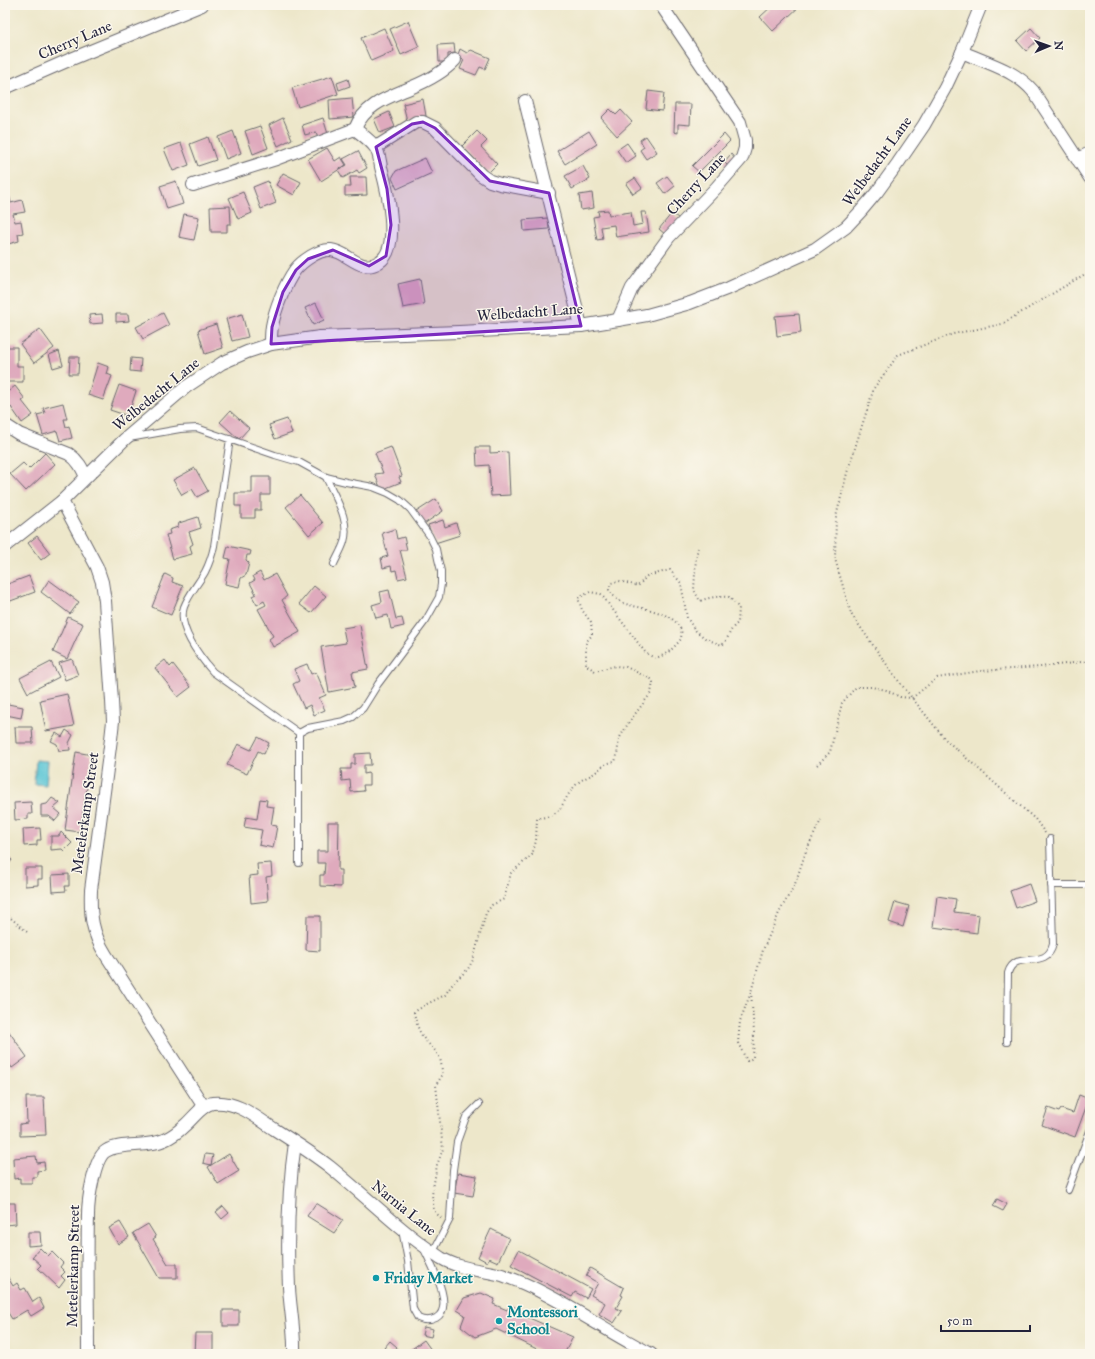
<svg xmlns="http://www.w3.org/2000/svg" width="1095" height="1359" font-family="'IM FELL Great Primer',serif">
  <rect width="100%" height="100%" fill="#fbf7ec"/>
  <filter id="ink" filterUnits="userSpaceOnUse"><feTurbulence type="fractalNoise" baseFrequency=".025" numOctaves="2"/><feDisplacementMap in="SourceGraphic" scale="8" xChannelSelector="R" yChannelSelector="G"/><feConvolveMatrix kernelMatrix="1 2 1 2 8 2 1 2 1" color-interpolation-filters="sRGB"/></filter>
  <filter id="wash" filterUnits="userSpaceOnUse"><feTurbulence type="fractalNoise" baseFrequency=".012" numOctaves="4" result="noise"/><feDisplacementMap in="SourceGraphic" scale="16" xChannelSelector="R" yChannelSelector="G"/><feGaussianBlur stdDeviation="0.9" result="paint"/><feColorMatrix in="noise" values="0 0 0 0 0 0 0 0 0 0 0 0 0 0 0 0 0 1.4 0 .05"/><feComposite in="paint" operator="in"/></filter>
  <g filter="url(#wash)">
    <rect width="100%" height="100%" fill="#ede7ca"/>
    <path fill="#5ac5d4" stroke="#3e7488" d="M36 760 48 761 46 785 34 784Z"/>
    <g id="blocks">
      <g fill="#dfaabd">
        <path d="M773 5H801L773 31 760 17Z"/>
        <path d="M408 21 419 47 401 55 390 29Z"/>
        <path d="M384 28 394 51 371 61 361 38Z"/>
        <path d="M1031 28 1040 38 1026 51 1017 41Z"/>
        <path d="M454 44 455 53 448 54V62H439L438 45Z"/>
        <path d="M460 49 467 53 471 50 490 58 485 69 480 67 476 75 460 69 464 60 457 57Z"/>
        <path d="M332 76 338 94 298 107 292 88Z"/>
        <path d="M348 79 350 86 339 90 337 83Z"/>
        <path d="M648 91 664 93 662 111 646 109Z"/>
        <path d="M352 98 354 117 330 119 329 100Z"/>
        <path d="M423 99 426 116 407 121 403 104Z"/>
        <path d="M675 104H691L690 125 678 124V133L674 132Z"/>
        <path d="M610 109 616 115 621 110 632 122 617 136 601 118Z"/>
        <path d="M389 112 395 127 380 133 374 119Z"/>
        <path d="M283 118 292 139 278 146 269 125Z"/>
        <path d="M323 118 328 134 318 137 316 132 305 135 302 125Z"/>
        <path d="M260 126 268 148 253 154 245 131Z"/>
        <path d="M233 131 241 153 226 159 218 137Z"/>
        <path d="M477 131 487 141 481 147 497 164 488 173 462 146Z"/>
        <path d="M589 131 597 144 565 164 557 151Z"/>
        <path d="M724 134 730 141 699 172 692 166Z"/>
        <path d="M646 136 657 152 646 159 640 150 644 147 640 140Z"/>
        <path d="M208 137 216 160 198 166 190 144Z"/>
        <path d="M181 143 189 165 173 171 164 149Z"/>
        <path d="M627 143 636 156 626 163 617 150Z"/>
        <path d="M327 148 335 161 341 157 346 165 321 181 308 159Z"/>
        <path d="M358 151 367 168 359 173 357 170 343 178 338 170 347 165 343 159Z"/>
        <path d="M731 154 736 160 729 167 724 162Z"/>
        <path d="M425 158 432 173 397 189 392 178 396 171Z"/>
        <path d="M583 166 590 179 572 189 565 176Z"/>
        <path d="M283 173 301 182 294 195 276 185Z"/>
        <path d="M667 176 675 186 665 194 657 183Z"/>
        <path d="M350 177H366L367 195 345 196V187H351Z"/>
        <path d="M635 178 642 188 633 194 626 184Z"/>
        <path d="M176 181 183 204 167 209 160 186Z"/>
        <path d="M268 181 276 203 261 209 253 187Z"/>
        <path d="M243 192 252 213 238 219 229 198Z"/>
        <path d="M592 193 594 208 581 210 579 195Z"/>
        <path d="M9 195 11 203 22 200 25 212 13 214 15 222 21 221 23 233 18 234 19 241 8 244 6 236 5 237V196Z"/>
        <path d="M230 206 231 224H227V232H211L210 207Z"/>
        <path d="M608 210 609 215 631 212 633 226 643 224 641 212H646L649 232 616 237 614 225 601 227 603 239 597 240 593 217 599 216 598 211Z"/>
        <path d="M672 213 679 219 666 235 659 229Z"/>
        <path d="M184 214 199 217 194 240 179 237Z"/>
        <path d="M548 218 549 229 524 231 523 220Z"/>
        <path d="M420 279 424 304 403 308 398 284Z"/>
        <path d="M316 303 324 320 313 325 305 308Z"/>
        <path d="M163 313 169 325 143 339 136 327Z"/>
        <path d="M102 314 103 323 90 324 89 315Z"/>
        <path d="M116 314H128L129 321 116 322Z"/>
        <path d="M242 314 248 337 232 341 226 319Z"/>
        <path d="M799 314 801 333 777 336 775 316Z"/>
        <path d="M216 324 223 348 205 354 198 330Z"/>
        <path d="M40 329 54 348 34 363 20 344Z"/>
        <path d="M5 347H17V366H23V382H5Z"/>
        <path d="M59 351 63 365 53 368 49 355Z"/>
        <path d="M70 357H79L78 374H69Z"/>
        <path d="M131 358 141 359 140 372 130 371Z"/>
        <path d="M98 363 109 367 107 374 112 376 103 400 88 395Z"/>
        <path d="M119 385 136 391 128 416 110 410Z"/>
        <path d="M15 386 25 399 22 401 33 415 22 423 11 407 8 409 5 404V394Z"/>
        <path d="M63 403 67 419H64L66 427 69 426 72 438 60 441 57 431 43 435 37 415 45 413 43 408Z"/>
        <path d="M230 411 249 428 239 439 220 422Z"/>
        <path d="M287 419 292 433 275 439 269 425Z"/>
        <path d="M391 447 402 476 399 477 401 482 381 490 375 474 383 473 375 453Z"/>
        <path d="M476 447H490V453L508 452 510 495 491 496 489 465 477 466Z"/>
        <path d="M45 453 55 464 26 491 10 474 23 463 29 469Z"/>
        <path d="M195 468 208 491 197 497 192 489 182 495 173 480Z"/>
        <path d="M252 477H270V495H261V510H255V518H241V506H235V493H252Z"/>
        <path d="M300 495 323 523 309 535 286 507Z"/>
        <path d="M436 499 443 511 424 524 416 512Z"/>
        <path d="M198 517 201 528 189 532 193 544 190 546 192 554 173 559 166 535 170 534 169 530 178 527 179 523Z"/>
        <path d="M443 520 445 527 456 523 460 535 435 543 428 525Z"/>
        <path d="M395 529 397 539 404 537 407 550H400L407 577 398 579 396 570 392 571 391 566 383 568 381 558 388 556 382 533Z"/>
        <path d="M37 536 50 553 41 560 28 543Z"/>
        <path d="M228 546 251 551 250 555H247L246 560 249 563 246 575 241 578 239 587 225 584 230 559 225 558Z"/>
        <path d="M260 572 264 580 275 574 287 596 282 600 300 632 273 647 269 639 273 636 258 609 266 605 264 601 257 605 252 596 256 594 250 583 255 580 253 576Z"/>
        <path d="M165 574 173 578 172 582 183 586 171 615 152 607Z"/>
        <path d="M29 576 35 592 5 603V585Z"/>
        <path d="M49 580 79 602 70 614 41 592Z"/>
        <path d="M314 586 326 596 311 613 299 604Z"/>
        <path d="M389 590 396 619 402 618 404 626 391 629 388 615 376 618 372 605 382 602 380 592Z"/>
        <path d="M68 617 83 624 67 659 53 652Z"/>
        <path d="M360 625 368 669 352 672 355 687 329 692 321 647 346 643 343 628Z"/>
        <path d="M72 659 78 675 65 680 59 663Z"/>
        <path d="M165 660 170 667 173 664 191 687 178 697 155 668Z"/>
        <path d="M51 662 59 677 28 693 20 678Z"/>
        <path d="M307 664 311 674 316 672 326 695 319 698 325 710 314 715 310 705 304 708 293 684 299 681 294 669Z"/>
        <path d="M67 694 74 726 46 731 40 700Z"/>
        <path d="M8 704 23 707 21 718 6 715Z"/>
        <path d="M15 727H32L33 743H16Z"/>
        <path d="M66 730 73 735 69 743 70 750 59 751 57 744 51 741 56 733 62 737Z"/>
        <path d="M258 737 269 743 264 754 258 751 247 774 227 765 238 744 251 750Z"/>
        <path d="M76 752 92 755 80 832 65 830Z"/>
        <path d="M370 753 371 765H364V774L369 773V785H363L364 791 351 792 350 780 342 781 341 769H351V764H355V754Z"/>
        <path d="M52 798 60 803 54 808 61 814 55 821 49 816H41V805L47 804Z"/>
        <path d="M260 799 267 800 266 806 274 807 271 825 277 826 273 848 259 845 262 830 244 827 246 817 257 819Z"/>
        <path d="M31 802 32 814H28V819L15 820 14 803Z"/>
        <path d="M328 822H339L338 870H341V887L320 886V875H324L325 863H317V851H328Z"/>
        <path d="M40 828 41 840H37V845L24 846 23 829Z"/>
        <path d="M61 832 72 843 64 851 62 849 51 850V836H59Z"/>
        <path d="M5 854 12 860 5 869Z"/>
        <path d="M271 863 272 876 266 877 268 901 251 903 249 876 258 875 257 864Z"/>
        <path d="M25 868H42V879H38V885L25 886Z"/>
        <path d="M69 874V886H65L66 891 53 892 52 875Z"/>
        <path d="M1029 884 1035 901 1016 908 1010 891Z"/>
        <path d="M937 896 956 899 954 912 979 915 977 933 933 927Z"/>
        <path d="M895 902 909 906 903 927 889 922Z"/>
        <path d="M307 916H320V951L306 950Z"/>
        <path d="M5 1026 27 1057 12 1068 5 1057Z"/>
        <path d="M1079 1095 1089 1099 1075 1137 1042 1125 1048 1108 1059 1112 1061 1109 1073 1113Z"/>
        <path d="M26 1097H44L46 1135 20 1136V1124L27 1123Z"/>
        <path d="M205 1154 213 1155 211 1165 203 1163Z"/>
        <path d="M229 1154 239 1171 218 1184 208 1167Z"/>
        <path d="M36 1156 37 1163 44 1162 45 1170 37 1171V1177H32V1183H20V1178L14 1179 13 1158Z"/>
        <path d="M458 1173 477 1176 473 1196 454 1193Z"/>
        <path d="M997 1199 1007 1204 1003 1211 993 1206Z"/>
        <path d="M5 1203H15L16 1224 5 1225Z"/>
        <path d="M316 1203 343 1220 334 1233 307 1216Z"/>
        <path d="M223 1206 229 1213 222 1219 216 1212Z"/>
        <path d="M120 1222 129 1237 118 1244 109 1228Z"/>
        <path d="M148 1224 156 1237 153 1239 168 1264H177V1278H159L133 1233Z"/>
        <path d="M491 1229 509 1238 498 1262 489 1258 487 1262 478 1257Z"/>
        <path d="M28 1232H40L41 1245 28 1246Z"/>
        <path d="M40 1248 48 1256 52 1252 63 1263 60 1267 65 1272 61 1276 65 1280 59 1288 38 1268 41 1265 32 1257Z"/>
        <path d="M519 1250 591 1289 586 1298 575 1292 572 1297 511 1265Z"/>
        <path d="M590 1268 624 1288 621 1295 623 1296 616 1308 622 1311 614 1323 599 1314 605 1303 591 1295 598 1283 586 1276Z"/>
        <path d="M7 1276 13 1286 17 1283 21 1290 25 1288 33 1302 39 1298 44 1308 31 1316 27 1310 12 1319 5 1308V1277Z"/>
        <path d="M481 1293 495 1299 493 1304 507 1310 510 1305 521 1310 520 1314 573 1337 564 1354H547L496 1329 475 1337 461 1326 465 1315 457 1310 464 1298Z"/>
        <rect x="223" y="1310" width="16" height="16"/>
        <path d="M424 1327 433 1329 431 1337 422 1335Z"/>
        <path d="M195 1333H213V1354H194Z"/>
        <path d="M424 1340 434 1354H405Z"/>
        <path d="M390 1341 397 1347 392 1354 384 1348Z"/>
      </g>
    </g>
  </g>
  <g filter="url(#ink)">
    <use href="#blocks" fill-opacity="0" stroke="#69676d" stroke-width="1"/>
    <g fill="none" stroke-linecap="round" stroke-linejoin="round">
      <g stroke="#69676d" stroke-width="8">
        <g id="lane">
          <path d="M129 438 180 429 197 428 275 455 299 462 326 477 346 482 373 487 388 493 400 500 410 509 429 535 436 549 438 559 441 571V584L439 597 426 620 378 684 363 708 353 717 344 721 308 728 299 733 213 672C200 657 177 627 184 607 189 594 198 584 205 572 209 564 212 556 214 546L230 439"/>
          <path d="M326 477C334 496 351 520 344 542 342 549 337 557 334 564"/>
          <path d="M299 863V733"/>
          <path d="M1051 885H1090"/>
          <path d="M1007 1042 1008 973C1015 948 1047 972 1053 944L1050 839"/>
          <path d="M1068 1190 1090 1131"/>
          <path d="M402 1230 408 1261 413 1309 418 1318C424 1321 430 1321 436 1318 456 1307 430 1263 424 1249"/>
          <path d="M433 1252 450 1219 453 1170 457 1142 466 1117 479 1104"/>
        </g>
      </g>
      <g stroke="#69676d" stroke-width="14">
        <g id="street">
          <path d="M962 52C987 63 1015 70 1033 91L1090 178"/>
          <path d="M5 88 69 60 202 5"/>
          <path d="M525 101 581 326"/>
          <path d="M355 129C364 105 389 97 410 88 427 81 443 73 455 60"/>
          <path d="M376 147 416 122H423L435 128 481 175 490 181 500 184 549 193"/>
          <path d="M1077 159 1090 153"/>
          <path d="M193 185 276 159 355 129C361 134 370 140 375 147 379 152 380 161 381 167 387 189 402 248 379 262 360 274 349 252 331 250 319 249 302 261 295 270 285 284 275 309 272 326 271 332 271 339 271 344"/>
          <path d="M618 320 632 288 669 237 716 188 742 158 745 148V140L740 122 661 5"/>
          <path d="M5 425 19 434 69 454C78 460 82 468 86 477"/>
          <path d="M62 501 97 567 102 582 105 601 112 701 113 721 111 739 91 890C90 916 92 933 106 955L204 1107"/>
          <path d="M5 546 62 501 125 439 186 387 222 363 247 352 271 344 320 337 459 332 581 326 618 320 647 315 690 303 729 288 815 249 846 227 861 211 877 192 898 163 924 125 945 88 962 52 981 5"/>
          <path d="M88 1354C88 1308 87 1261 88 1215 88 1201 94 1158 106 1151 121 1142 146 1148 164 1140 171 1137 178 1132 184 1126 193 1119 202 1104 213 1103 236 1100 256 1117 274 1129 293 1141 312 1153 330 1167 367 1197 401 1232 441 1258 459 1269 481 1270 502 1275 510 1278 518 1281 525 1284 569 1304 608 1332 651 1354"/>
          <path d="M294 1354C295 1331 290 1309 289 1287 287 1239 288 1190 295 1143"/>
        </g>
      </g>
      <g stroke="#69676d" stroke-width="2" stroke-dasharray="1 3" stroke-linecap="butt">
        <path d="M817 765 830 752 842 703 856 687H872L886 690 900 697 912 698 937 678 980 671 1041 667 1090 661"/>
        <path d="M1045 833 1035 819 945 739 897 679 851 614 835 559 836 517 847 473 874 388 898 355 953 334 1002 324 1090 271"/>
        <path d="M5 913 27 932"/>
        <path d="M751 992 754 1032 753 1058 747 1061 738 1043 740 1021 751 992 763 950 779 913 795 884 806 851 821 820"/>
        <path d="M441 1218 434 1211 432 1195 437 1165 443 1149 436 1085 443 1074C441 1069 442 1064 440 1059 437 1051 431 1047 426 1041 419 1033 416 1023 414 1012L427 1004 445 995 454 982 468 969 473 960 486 913 492 905 504 899 511 873 532 855 536 841 537 818C566 817 560 799 578 783 583 778 591 776 596 772 604 765 604 763 615 762L617 755 619 739 629 722 651 693 653 682 651 679 626 667 615 666 595 671 586 665V642L592 635 591 622 582 610 578 598 590 592 601 594 645 652 654 658C666 656 673 649 681 639 681 637 682 633 681 630 673 610 639 609 623 603 617 600 612 595 609 590L611 583 619 581 638 586 647 576 670 570 681 583 687 618 695 630 706 639 722 645C730 638 728 630 738 623L739 608 729 597C718 596 710 597 700 601L694 590 696 557 698 548"/>
      </g>
      <use href="#lane" stroke="#fff" stroke-width="6"/>
      <use href="#street" stroke="#fff" stroke-width="12"/>
    </g>
  </g>
  <path fill="#7b2cbf" fill-opacity="0.2" stroke="#7b2cbf" stroke-width="3" stroke-linejoin="round" d="M423 122 435 128 490 181 549 193 581 326 271 344 272 327 283 292 296 270 308 259 333 250 369 266 386 256 391 225 387 189 376 147 412 124Z"/>
  <g fill="#0f9aa8" stroke="#fbf7ec" stroke-width="1.5">
    <circle cx="376" cy="1278" r="4"/>
    <circle cx="499" cy="1321" r="4"/>
  </g>
  <g text-anchor="middle" stroke-width="3" stroke-linejoin="round" paint-order="stroke">
    <g font-size="15" fill="#22223b" stroke="#fbf7ec">
      <text transform="translate(75 40) rotate(-23)" y="5">Cherry Lane</text>
      <text transform="translate(877 161) rotate(-54)" y="5">Welbedacht Lane</text>
      <text transform="translate(696 184) rotate(-47)" y="5">Cherry Lane</text>
      <text transform="translate(530 312) rotate(-4)" y="5">Welbedacht Lane</text>
      <text transform="translate(156 394) rotate(-39)" y="5">Welbedacht Lane</text>
      <text transform="translate(85 813) rotate(-82)" y="5">Metelerkamp Street</text>
      <text transform="translate(404 1208) rotate(39)" y="5">Narnia Lane</text>
      <text transform="translate(73 1266) rotate(-89)" y="5">Metelerkamp Street</text>
    </g>
    <g font-size="15" font-weight="bold" fill="#0d838f" stroke="#fbf7ec" text-anchor="start">
      <text x="384" y="1283">Friday Market</text>
      <text x="507" y="1317">Montessori<tspan x="507" dy="17">School</tspan></text>
    </g>
  </g>
  <rect width="1095" height="1359" fill="none" stroke="#fbf7ec" stroke-width="20"/>
  <g transform="translate(1049 46) rotate(88)" stroke="#fbf7ec" stroke-width="3" paint-order="stroke">
  <path d="M0-3L7 15L0 10L-7 15Z" fill="#22223b"/>
  <text y="-6" font-size="11" font-weight="bold" text-anchor="middle" fill="#22223b">N</text>
  </g>
  <path d="M941 1325v6h89v-6" fill="none" stroke="#22223b" stroke-width="2"/>
  <text x="947" y="1325" font-size="12" fill="#22223b" stroke="#fbf7ec" stroke-width="3" paint-order="stroke">50 m</text>
</svg>
